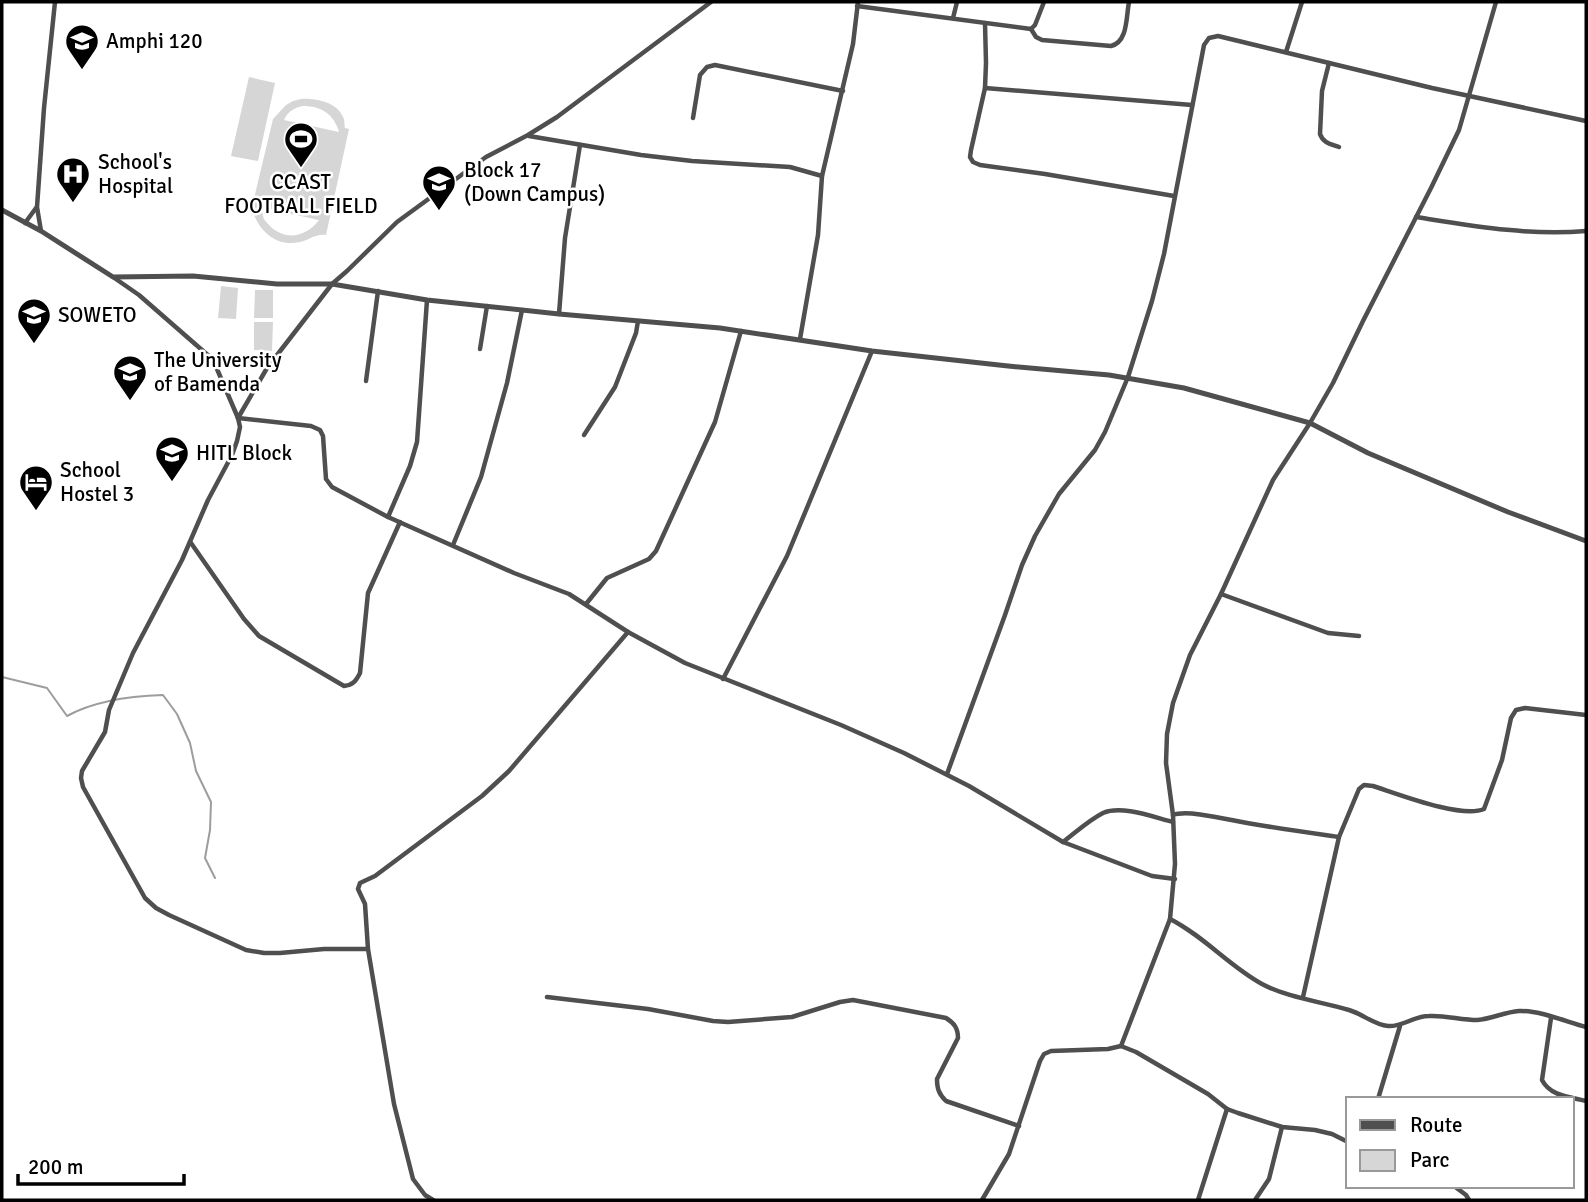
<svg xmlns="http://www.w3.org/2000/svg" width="1588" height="1202" font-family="Signika,sans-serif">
  <rect width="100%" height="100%" fill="#fff"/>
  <g fill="#d6d6d6" fill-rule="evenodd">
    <path d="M249 77 275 83 258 161 231 156Z"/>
    <path d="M301 99C315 98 337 102 343 117 345 120 344 124 345 128L349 129 326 235C316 233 309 240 300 242 276 248 256 229 252 207L273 119 286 105 293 101ZM303 106C321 106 334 114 339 132L284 120C288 111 294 108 303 106ZM262 207 318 220H319C307 236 288 241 272 228 270 226 265 221 264 219 263 218 262 209 262 207Z"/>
    <path d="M221 286 238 288 236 319 218 318Z"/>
    <path d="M255 290H273V318H254Z"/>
    <path d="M254 322H273L272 351 254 350Z"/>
  </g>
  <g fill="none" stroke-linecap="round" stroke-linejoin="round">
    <path stroke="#9d9d9d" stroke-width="2" d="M2 677 47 688 67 716C96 700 131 696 163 695L177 714 190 743 196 771 211 802 210 830 205 858 215 878"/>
    <g stroke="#4f4f4f" stroke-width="4.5">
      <path d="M857 6 1031 29"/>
      <path d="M953 18 957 2"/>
      <path d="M985 23 986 63 985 88 971 150 970 157 973 162 980 165 1045 174 1174 196"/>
      <path d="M1031 29 1036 37 1042 40 1111 46C1128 42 1126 17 1129 2"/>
      <path d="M1031 29 1035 25 1044 2"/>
      <path d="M1286 52 1302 2"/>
      <path d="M1329 63 1322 91 1320 134C1323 143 1331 144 1339 147"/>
      <path d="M985 88 1192 105"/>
      <path d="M693 118 700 75 707 67 715 65 843 91"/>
      <path d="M529 136 641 155 692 161 790 167 822 176"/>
      <path d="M1416 217C1473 226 1529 236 1586 231"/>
      <path d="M25 223 36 208"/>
      <path d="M41 231 37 207 44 108 55 2"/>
      <path d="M113 277 139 295 210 357 217 369 238 418 240 427 237 441 232 455 208 500 182 560 133 653 109 710 105 732 82 771 81 778 83 787 145 898 156 908 169 915 246 950 264 953H280L324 949H368"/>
      <path d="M559 314 565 238 580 145"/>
      <path d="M800 339 818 235 822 176 853 44 858 2"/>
      <path d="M480 349 487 306"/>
      <path d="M366 381 378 291"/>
      <path d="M238 418 311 426 320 430 323 436 326 479 332 487 388 517 514 573 569 594 628 632 685 663 841 725 904 753 969 786 1063 842 1152 876 1175 879"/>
      <path d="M238 418 267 368 332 284 347 271 397 222 486 157 528 135 557 117 711 2"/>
      <path d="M584 435 615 387 636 333 638 321"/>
      <path d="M388 517 410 466 417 442 427 300"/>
      <path d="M191 543 244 619 259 636 344 686C353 685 356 681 360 673L368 593 400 522"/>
      <path d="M453 545 481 477 507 383 522 310"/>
      <path d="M1221 594 1328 633 1359 636"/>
      <path d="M586 604 607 578 649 559 656 551 715 422 741 331"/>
      <path d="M723 679 787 556 872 351"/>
      <path d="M947 774 1005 615 1022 565 1035 536 1059 494 1095 450 1105 432 1128 377 1152 301 1164 254 1204 45 1209 38 1218 36 1432 88 1586 121"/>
      <path d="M1173 815C1189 809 1233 821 1253 824 1282 829 1311 833 1339 837L1359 789 1364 785 1373 786C1398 794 1462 819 1484 809L1502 760 1511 718 1516 710 1525 708 1586 715"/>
      <path d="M1063 842C1075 833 1089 820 1103 813 1122 805 1153 817 1173 822"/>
      <path d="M1170 919C1205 937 1229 966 1262 984 1286 997 1322 1002 1349 1010 1363 1014 1374 1025 1388 1026 1403 1027 1413 1016 1429 1016 1445 1015 1461 1020 1477 1020 1492 1019 1504 1012 1519 1011 1539 1010 1567 1022 1586 1027"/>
      <path d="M547 997 648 1009 713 1021 728 1022 792 1017 840 1002 853 1000 946 1018C954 1023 958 1028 958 1038L937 1079C937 1089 939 1094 946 1101L1019 1126"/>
      <path d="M1303 997 1339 837"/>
      <path d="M1551 1018 1542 1080C1550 1096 1570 1097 1586 1101"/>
      <path d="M1121 1046 1170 919 1175 864 1173 815 1166 763 1167 734 1173 703 1190 655 1221 594 1273 480 1310 423 1333 383 1363 321 1431 188 1459 130 1496 2"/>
      <path d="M1378 1099 1400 1026"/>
      <path d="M1454 1186 1466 1195 1469 1200"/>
      <path d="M433 1200 425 1195 413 1179 394 1104 368 949 365 904 358 889 360 883 375 876 482 796 509 771 628 632"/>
      <path d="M982 1200 1009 1154 1040 1061 1044 1054 1051 1051 1108 1049 1121 1046 1136 1052 1208 1094 1227 1109 1238 1113 1282 1127 1315 1130 1332 1134 1348 1142"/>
      <path d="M1198 1200 1227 1109"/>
      <path d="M1255 1200 1269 1179 1282 1127"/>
    </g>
    <path stroke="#4f4f4f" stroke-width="5" d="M2 210 41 231 113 277 193 276 277 284H332L427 300 559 314 720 328 872 351 1008 366 1109 375 1184 388 1310 423 1368 453 1508 512 1586 541"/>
  </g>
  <defs>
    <g id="university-pin" transform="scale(1.75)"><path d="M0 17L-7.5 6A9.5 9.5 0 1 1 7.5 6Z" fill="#000" stroke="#fff"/><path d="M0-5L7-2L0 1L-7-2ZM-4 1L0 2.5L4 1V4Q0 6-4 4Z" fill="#fff"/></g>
    <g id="stadium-pin" transform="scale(1.75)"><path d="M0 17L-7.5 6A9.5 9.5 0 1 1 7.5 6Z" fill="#000" stroke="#fff"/><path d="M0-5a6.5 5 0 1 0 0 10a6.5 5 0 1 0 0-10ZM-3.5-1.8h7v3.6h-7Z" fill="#fff"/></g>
    <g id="hospital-pin" transform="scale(1.75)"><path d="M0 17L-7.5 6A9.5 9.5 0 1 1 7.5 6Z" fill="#000" stroke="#fff"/><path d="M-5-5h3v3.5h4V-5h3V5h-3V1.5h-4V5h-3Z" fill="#fff"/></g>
    <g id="hotel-pin" transform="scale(1.75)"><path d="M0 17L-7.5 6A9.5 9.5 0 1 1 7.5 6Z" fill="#000" stroke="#fff"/><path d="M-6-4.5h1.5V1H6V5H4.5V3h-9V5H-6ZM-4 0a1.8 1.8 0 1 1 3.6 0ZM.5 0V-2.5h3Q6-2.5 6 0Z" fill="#fff"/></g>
  </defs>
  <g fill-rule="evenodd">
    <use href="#university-pin" x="82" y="41"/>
    <use href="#stadium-pin" x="301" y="139"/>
    <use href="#hospital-pin" x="73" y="174"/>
    <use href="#university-pin" x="439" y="182"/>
    <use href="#university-pin" x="34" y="315"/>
    <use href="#university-pin" x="130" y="372"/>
    <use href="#university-pin" x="172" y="453"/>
    <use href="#hotel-pin" x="36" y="482"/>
  </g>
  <g text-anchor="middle" stroke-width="5" stroke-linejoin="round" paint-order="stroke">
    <g font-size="21" fill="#000" stroke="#fff" text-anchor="start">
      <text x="106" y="48">Amphi 120</text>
      <text x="98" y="169">School's<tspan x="98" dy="24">Hospital</tspan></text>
      <text x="464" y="177">Block 17<tspan x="464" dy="24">(Down Campus)</tspan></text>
      <text x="301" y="189" text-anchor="middle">CCAST<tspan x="301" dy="24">FOOTBALL FIELD</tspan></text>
      <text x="58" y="322">SOWETO</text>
      <text x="154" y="367">The University<tspan x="154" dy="24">of Bamenda</tspan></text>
      <text x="196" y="460">HITL Block</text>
      <text x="60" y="477">School<tspan x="60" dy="24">Hostel 3</tspan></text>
    </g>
  </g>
  <rect width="1588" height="1202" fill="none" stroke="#000000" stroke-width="7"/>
  <rect x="1346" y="1097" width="228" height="91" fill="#ffffff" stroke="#999999" stroke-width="2"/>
  <rect x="1360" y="1120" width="35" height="10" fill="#4f4f4f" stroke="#999999" stroke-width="2"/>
  <text x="1410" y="1132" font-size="21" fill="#000000">Route</text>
  <rect x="1360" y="1150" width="35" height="21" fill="#d6d6d6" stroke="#999999" stroke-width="2"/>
  <text x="1410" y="1167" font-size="21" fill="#000000">Parc</text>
  <path d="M18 1174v10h166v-10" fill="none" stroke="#000000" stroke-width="3.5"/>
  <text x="28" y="1174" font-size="21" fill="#000000" stroke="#ffffff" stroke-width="5" paint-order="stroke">200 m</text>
</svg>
